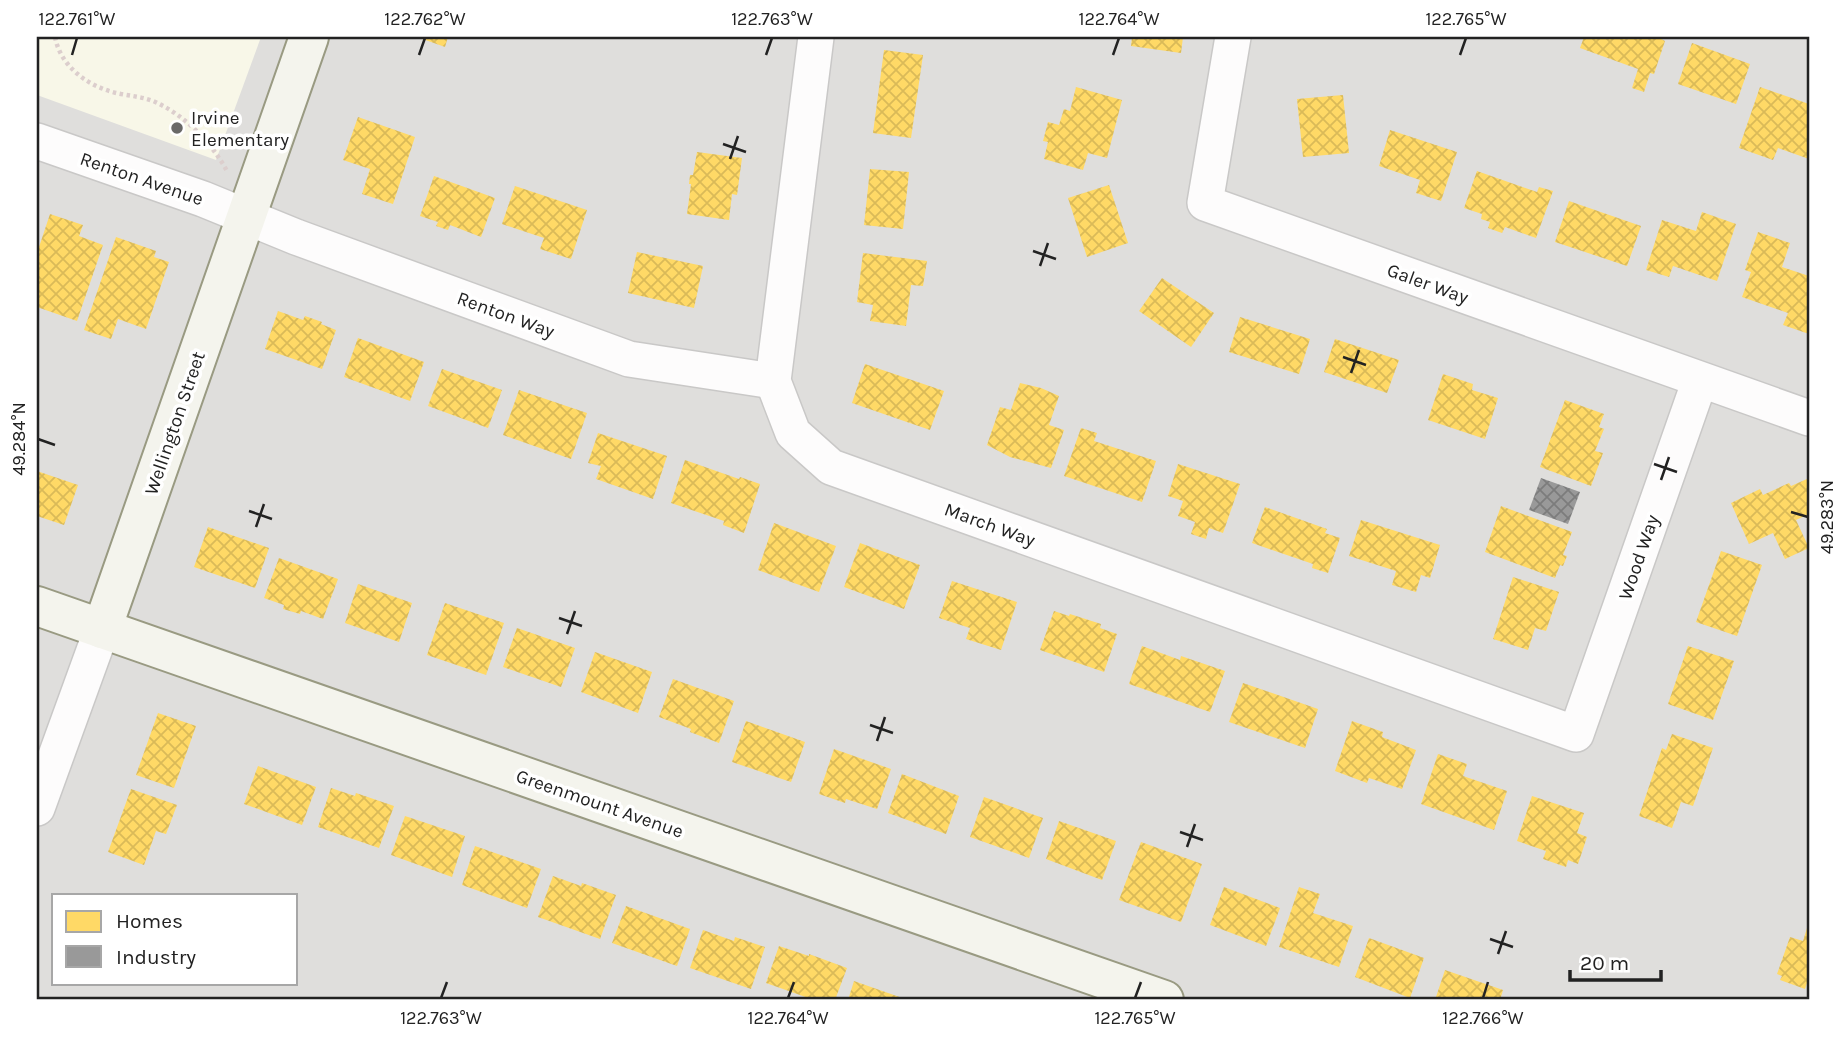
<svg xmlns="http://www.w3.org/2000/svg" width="1846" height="1037" font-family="Karla,sans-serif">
  <defs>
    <pattern id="homes-cross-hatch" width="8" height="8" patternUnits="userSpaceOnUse" patternTransform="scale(1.75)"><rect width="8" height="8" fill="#ffd966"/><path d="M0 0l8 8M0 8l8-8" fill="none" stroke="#daba58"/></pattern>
    <pattern id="industry-cross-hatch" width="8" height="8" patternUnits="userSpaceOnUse" patternTransform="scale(1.75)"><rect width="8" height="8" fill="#999"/><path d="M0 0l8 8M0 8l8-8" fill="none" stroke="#7c7c7c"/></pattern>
  </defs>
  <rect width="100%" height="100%" fill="#f0eeeb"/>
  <path fill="#dfdedc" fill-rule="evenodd" d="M37 37H1809V1000H37ZM54 895H296V983H54Z"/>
  <path fill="#f8f7e8" d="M37 37H261L216 160 37 95Z"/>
  <g fill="url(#homes-cross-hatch)">
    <path d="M417 37H448L445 47Z"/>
    <path d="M1132 37H1183L1181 53 1131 46Z"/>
    <path d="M1584 37H1657L1665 41 1654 74 1650 73 1644 92 1632 88 1638 69 1580 48Z"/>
    <path d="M1692 43 1750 64 1736 104 1678 84Z"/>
    <path d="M884 50 923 55 911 138 873 133Z"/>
    <path d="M1076 87 1122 100 1107 158 1088 153 1083 170 1044 159 1048 142 1043 141 1048 122 1059 125 1064 109 1070 111Z"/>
    <path d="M1760 87 1809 104V159L1778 148 1773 160 1739 148Z"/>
    <path d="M1343 95 1349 153 1303 157 1297 99Z"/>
    <path d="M358 117 415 137 393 204 362 194 370 169 343 160Z"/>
    <path d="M1390 130 1457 152 1441 201 1416 193 1420 180 1379 166Z"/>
    <path d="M697 152 742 158 737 195 732 194 729 220 687 214 691 184H689L690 175H693Z"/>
    <path d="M870 169 909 172 903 229 864 225Z"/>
    <path d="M1477 171 1537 192 1539 187 1553 191 1536 238 1505 227 1502 233 1488 228 1490 222 1481 219 1482 214 1464 208Z"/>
    <path d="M434 176 495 198 481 237 450 225 448 230 436 226 438 222 420 216Z"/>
    <path d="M1109 185 1128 243 1087 257 1068 198Z"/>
    <path d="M515 186 587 210 571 259 540 249 544 238 502 224Z"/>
    <path d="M1569 201 1641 226 1627 266 1555 242Z"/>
    <path d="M1702 212 1736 224 1717 281 1673 266 1669 277 1646 270 1662 220 1696 231Z"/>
    <path d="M50 214 83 225 79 236 103 245 77 321 37 307V253Z"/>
    <path d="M1758 232 1790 243 1782 267 1809 276V334L1783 325 1788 313 1742 297 1751 272 1745 270Z"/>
    <path d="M116 237 156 251 154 257 169 262 146 329 118 319 111 339 84 330Z"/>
    <path d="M637 252 703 266 694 308 628 293Z"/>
    <path d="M863 253 927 261 923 286 911 285 906 326 870 321 873 305 857 302Z"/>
    <path d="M1162 278 1214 313 1191 347 1139 311Z"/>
    <path d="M278 311 303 320 305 316 322 322 321 324 336 330 322 369 265 349Z"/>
    <path d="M1240 317 1310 339 1299 374 1229 352Z"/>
    <path d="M358 338 424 362 410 401 344 377Z"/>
    <path d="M1335 339 1399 360 1387 393 1324 372Z"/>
    <path d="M865 364 944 391 930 430 852 403Z"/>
    <path d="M442 369 502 390 488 428 428 406Z"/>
    <path d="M1443 374 1473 384 1472 390 1498 398 1485 439 1428 420Z"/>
    <path d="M1020 383 1041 388 1059 396 1049 425 1064 430 1051 468 1010 457 987 445 1000 407 1011 410Z"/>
    <path d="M519 390 587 413 571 459 503 435Z"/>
    <path d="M1565 400 1604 414 1599 427 1604 429 1595 451 1603 453 1591 486 1540 467Z"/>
    <path d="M1081 428 1097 433 1094 441 1156 461 1142 502 1064 476Z"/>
    <path d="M598 433 667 456 653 499 596 479 601 466 588 463Z"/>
    <path d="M685 460 739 479 740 477 760 484 744 533 723 525 724 521 671 503Z"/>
    <path d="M1178 464 1240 484 1223 533 1209 528 1206 539 1191 534 1195 522 1178 516 1183 501 1168 496Z"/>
    <path d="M37 471 78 485 64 525 37 516Z"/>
    <path d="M1807 479 1809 484V514L1796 520 1809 548 1785 559 1773 533 1749 544 1731 503 1760 489 1763 495 1789 483 1791 486Z"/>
    <path d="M1501 506 1572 532 1563 555 1567 556 1563 566 1560 565 1555 578 1485 552Z"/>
    <path d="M1265 507 1327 529 1325 533 1340 538 1328 573 1312 568 1313 564 1252 543Z"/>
    <path d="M1361 520 1440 545 1430 578 1421 575 1416 592 1392 585 1396 571 1349 556Z"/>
    <path d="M774 523 836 546 819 592 758 570Z"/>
    <path d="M208 527 269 548 255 588 194 567Z"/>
    <path d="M860 543 920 565 904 609 844 587Z"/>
    <path d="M1721 551 1762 565 1737 636 1696 622Z"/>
    <path d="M279 558 338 579 323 619 301 611 300 614 283 609 284 605 264 598Z"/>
    <path d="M1513 577 1559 592 1546 631 1535 628 1528 650 1493 639Z"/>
    <path d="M952 581 1017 602 1001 650 966 639 970 628 939 618Z"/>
    <path d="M358 584 412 603 399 642 345 623Z"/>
    <path d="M445 603 504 623 486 675 427 655Z"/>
    <path d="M1054 611 1069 616 1070 614 1101 624 1100 628 1117 634 1104 672 1040 650Z"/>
    <path d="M517 628 575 648 561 687 503 667Z"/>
    <path d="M1142 646 1180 660 1181 656 1225 671 1210 712 1129 684Z"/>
    <path d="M1688 646 1734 661 1713 720 1668 704Z"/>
    <path d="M595 652 652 672 638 713 581 692Z"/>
    <path d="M673 679 734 701 719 743 690 732 691 729 659 717Z"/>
    <path d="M1243 683 1318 709 1305 748 1229 722Z"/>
    <path d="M158 713 196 726 174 788 136 775Z"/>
    <path d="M746 721 805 742 791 782 732 762Z"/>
    <path d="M1352 721 1383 732 1382 737 1416 750 1402 789 1369 778 1367 783 1335 771Z"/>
    <path d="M1672 734 1713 748 1693 806 1681 802 1672 828 1639 816 1662 748 1666 750Z"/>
    <path d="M834 749 891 769 877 809 846 799 845 803 819 794Z"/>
    <path d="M1438 754 1467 764 1463 776 1507 791 1494 830 1421 804Z"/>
    <path d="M258 766 316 787 302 825 244 804Z"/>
    <path d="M902 774 959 796 946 834 888 813Z"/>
    <path d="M331 788 355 796 356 793 394 806 379 848 318 827Z"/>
    <path d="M131 789 177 805 166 834 156 831 144 865 108 852Z"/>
    <path d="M1532 796 1584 813 1577 833 1587 837 1578 864 1568 860 1566 867 1543 859 1546 851 1517 841Z"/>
    <path d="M984 797 1043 818 1029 858 970 837Z"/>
    <path d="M405 816 465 836 452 877 391 855Z"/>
    <path d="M1059 821 1116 841 1102 880 1046 859Z"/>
    <path d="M1141 842 1202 864 1181 922 1119 900Z"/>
    <path d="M475 846 541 869 527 908 462 885Z"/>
    <path d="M553 876 581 886 582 883 616 895 600 939 538 917Z"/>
    <path d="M1224 887 1280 908 1266 946 1210 925Z"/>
    <path d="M1299 887 1320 894 1313 913 1353 926 1339 967 1279 947Z"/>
    <path d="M626 906 690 929 677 966 612 943Z"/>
    <path d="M1807 928 1809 929V984L1807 983 1805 989 1780 980 1782 976 1777 974 1790 937 1803 941Z"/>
    <path d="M703 930 734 941 735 937 765 947 751 989 690 968Z"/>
    <path d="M1369 938 1424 958 1410 998 1355 977Z"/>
    <path d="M779 946 809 956V954L847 968 835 1000H814L766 983Z"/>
    <path d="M1445 970 1503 990 1500 1000H1435Z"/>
    <path d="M854 981 908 1000H848Z"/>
  </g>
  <path fill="url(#industry-cross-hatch)" d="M1541 478 1580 492 1568 524 1529 510Z"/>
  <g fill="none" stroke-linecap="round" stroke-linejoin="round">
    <g stroke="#c9c8c7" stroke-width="38">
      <g id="street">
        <path d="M816 37 773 381 793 433 831 467 1576 734 1700 380"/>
        <path d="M1233 37 1205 203 1809 418"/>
        <path d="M37 141 203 199 296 237 629 359 773 381"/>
        <path d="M37 808 102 629"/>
      </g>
    </g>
    <g stroke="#999a82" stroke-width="42">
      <g id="secondary">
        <path d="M37 606 1164 1000"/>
        <path d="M102 629 309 37"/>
      </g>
    </g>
    <path stroke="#dccecd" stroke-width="4.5" stroke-dasharray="3.5 3.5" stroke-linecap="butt" d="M55 37C61 68 90 88 121 94 132 96 142 97 153 101 185 115 211 142 227 171"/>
    <use href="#street" stroke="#fdfcfc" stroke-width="35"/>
    <use href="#secondary" stroke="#f4f4ed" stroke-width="38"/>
  </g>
  <path fill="none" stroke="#222" stroke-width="2.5" d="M72 55 77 38M419 55 425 38M766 55 772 38M1113 55 1119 38M1460 55 1466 38M723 144 746 152M730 159 738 136M1033 251 1056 259M1040 266 1048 243M1343 357 1366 365M1351 373 1359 350M38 439 55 445M1654 464 1677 472M1661 480 1669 457M249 511 272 519M1791 512 1808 517M256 527 264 504M559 618 582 626M567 634 575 611M870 725 893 733M877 741 885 717M1180 832 1203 840M1187 847 1195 824M1490 939 1513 947M1498 954 1506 931M441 998 447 982M788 998 794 982M1135 998 1141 982M1483 998 1488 982"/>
  <circle fill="#6a6968" stroke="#fff" stroke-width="2.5" cx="177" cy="128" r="7"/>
  <g text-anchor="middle" stroke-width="7" stroke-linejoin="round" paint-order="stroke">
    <g font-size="19" fill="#222" stroke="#fff" text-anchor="start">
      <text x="191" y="124">Irvine<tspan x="191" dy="22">Elementary</tspan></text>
    </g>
    <g font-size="19" fill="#222" stroke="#fff">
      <text transform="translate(142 178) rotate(19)" y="7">Renton Avenue</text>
      <text transform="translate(1428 283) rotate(20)" y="7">Galer Way</text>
      <text transform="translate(506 314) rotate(20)" y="7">Renton Way</text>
      <text transform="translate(174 423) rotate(-71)" y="7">Wellington Street</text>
      <text transform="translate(990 524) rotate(20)" y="7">March Way</text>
      <text transform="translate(1638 557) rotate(-71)" y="7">Wood Way</text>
      <text transform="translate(600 803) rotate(19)" y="7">Greenmount Avenue</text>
    </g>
  </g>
  <rect width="1846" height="1037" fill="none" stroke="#ffffff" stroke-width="77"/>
  <rect x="52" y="894" width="245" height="91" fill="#ffffff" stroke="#a7a7a7" stroke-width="2"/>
  <rect x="66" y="911" width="35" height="21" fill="#ffd966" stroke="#a7a7a7" stroke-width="2"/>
  <text x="116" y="928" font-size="21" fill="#222222">Homes</text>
  <rect x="66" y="946" width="35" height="21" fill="#999999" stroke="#a7a7a7" stroke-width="2"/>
  <text x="116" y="964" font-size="21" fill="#222222">Industry</text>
  <path d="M1570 970v10h91v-10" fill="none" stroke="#222222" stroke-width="3.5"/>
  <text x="1580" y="970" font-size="21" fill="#222222" stroke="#ffffff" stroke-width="5" paint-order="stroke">20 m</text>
  <rect x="38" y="38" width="1770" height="960" fill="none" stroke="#222" stroke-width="2.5"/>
  <g font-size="18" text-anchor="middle" fill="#222">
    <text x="77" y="25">122.761°W</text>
    <text x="425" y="25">122.762°W</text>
    <text x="772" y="25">122.763°W</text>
    <text x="1119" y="25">122.764°W</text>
    <text x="1466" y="25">122.765°W</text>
    <text transform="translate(19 439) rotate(-90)" y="6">49.284°N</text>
    <text transform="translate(1827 517) rotate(-90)" y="6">49.283°N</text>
    <text x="441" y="1024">122.763°W</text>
    <text x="788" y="1024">122.764°W</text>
    <text x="1135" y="1024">122.765°W</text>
    <text x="1483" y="1024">122.766°W</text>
  </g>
</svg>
